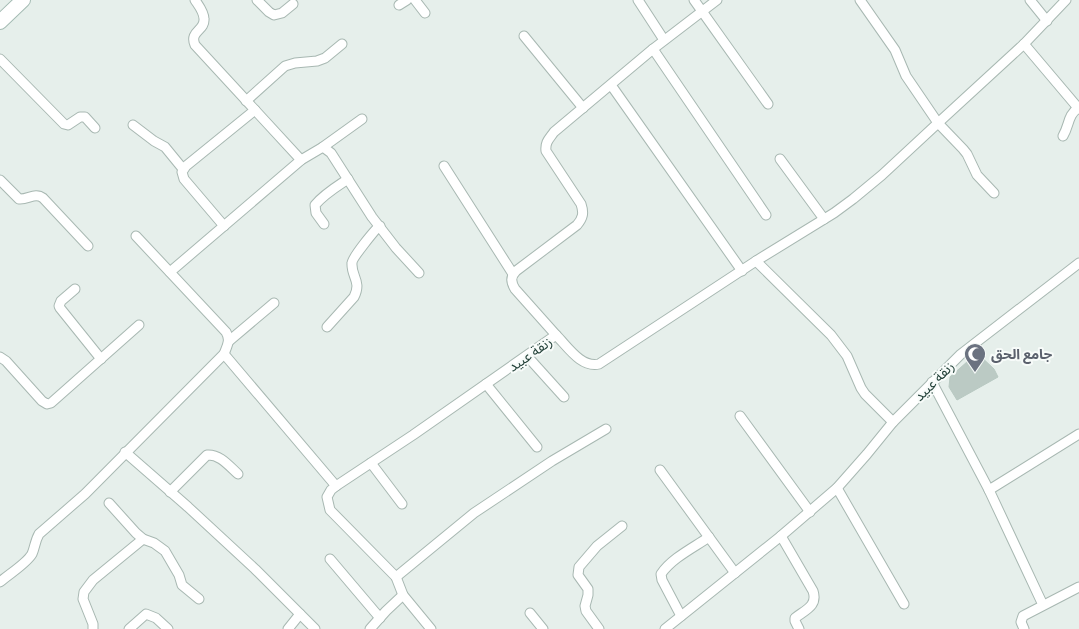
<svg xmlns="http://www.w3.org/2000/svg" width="1079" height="629" font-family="Manrope,'Noto Sans Arabic',sans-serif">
  <rect width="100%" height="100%" fill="#e6efeb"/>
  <path fill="#bbcac4" stroke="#b8c9c2" d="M977 353 994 369 998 377 957 400 949 387 950 377Z"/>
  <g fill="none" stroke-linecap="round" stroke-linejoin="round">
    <g stroke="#a8b8b2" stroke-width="11">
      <g id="street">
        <path d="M195 0C199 6 204 12 204 19 205 31 189 31 195 45L301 160"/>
        <path d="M257 0 269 12 274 15 282 13 293 4"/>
        <path d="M415 0 425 13"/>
        <path d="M638 0 664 40"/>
        <path d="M694 0 768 104"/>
        <path d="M860 0 895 50 906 76 938 123 963 149 967 154 977 175 994 193"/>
        <path d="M1030 0 1047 21"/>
        <path d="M399 5 407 0"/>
        <path d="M524 36 583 108"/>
        <path d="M1024 44 1079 109"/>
        <path d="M653 49 766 215"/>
        <path d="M0 59 64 124 68 125 80 117H85L95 128"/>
        <path d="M611 85 742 271"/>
        <path d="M246 101 285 66 295 63 317 61 325 58 342 44"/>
        <path d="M133 125 154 141 165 147 183 169"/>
        <path d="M1063 136C1070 124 1067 116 1079 107"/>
        <path d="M323 147 362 119"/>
        <path d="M780 159 824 219"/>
        <path d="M444 166 513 274"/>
        <path d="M0 180 19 199C28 200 35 192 43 198L88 246"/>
        <path d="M324 224 316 213 315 205C324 194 336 187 348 179"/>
        <path d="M224 226 184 179 182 172 186 166 255 110"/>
        <path d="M756 261 831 335 847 356 861 388 865 394 893 422"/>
        <path d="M170 272 301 160 323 147 331 153 372 217 396 248 419 273"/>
        <path d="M75 289 61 301 59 306 60 308 101 359"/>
        <path d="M327 327 354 297C362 281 351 277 352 263 352 258 376 228 380 226"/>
        <path d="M556 335C568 347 581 368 599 364L756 261 834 213 853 199 882 175 938 123 1024 44 1066 0"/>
        <path d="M229 341 274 303"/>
        <path d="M224 354 336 486"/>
        <path d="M527 356 564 397"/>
        <path d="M0 357 6 361 42 401 47 404 51 403 139 325"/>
        <path d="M932 382 989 490 1043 605"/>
        <path d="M486 384 537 447"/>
        <path d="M740 416 810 512"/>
        <path d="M125 452 188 507 255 569 315 629"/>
        <path d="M371 463 402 504"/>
        <path d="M660 470 735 573"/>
        <path d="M837 488 904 604"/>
        <path d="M989 490 1079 434"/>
        <path d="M170 492 207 455C220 454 229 466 238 474"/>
        <path d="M109 503 136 533 143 539 154 543 165 551 179 575 182 585 199 599"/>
        <path d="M781 536 813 591C818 606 805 610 795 618V621L799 629"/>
        <path d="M330 559 380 618"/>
        <path d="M396 577 474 513 552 461 606 429"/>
        <path d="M0 582C9 574 26 564 32 554 35 547 35 541 39 534L85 494 224 354C227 346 231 340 226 332L136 236"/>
        <path d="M530 613 543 629"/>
        <path d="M681 616 662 580 661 574C672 558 693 548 709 537"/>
        <path d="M93 629V624L83 599 84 592 93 580 143 539"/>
        <path d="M129 629 146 614 156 618 168 629"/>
        <path d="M288 629 300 614"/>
        <path d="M370 629 386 611 403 595"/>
        <path d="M431 629 403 595 396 577 330 510 327 497 331 490 336 486 413 435 556 335 515 289C511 282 510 277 516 271L577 225C583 218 584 213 581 204L546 151C545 142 549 139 554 132L653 49 717 0"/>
        <path d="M599 629 586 611 585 606 588 595V589L578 575 579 567 597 546 622 526"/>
        <path d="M665 629 781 536 837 488 867 454 893 422 961 354 1079 263"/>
        <path d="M1024 629 1021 622 1023 616 1079 587"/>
      </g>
    </g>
    <g stroke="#a4bbb3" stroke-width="16">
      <path id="secondary" d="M0 22 23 0"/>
    </g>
    <use href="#street" stroke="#fff" stroke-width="9"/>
    <use href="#secondary" stroke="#fff" stroke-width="14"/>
  </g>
  <defs>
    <g id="mosque-pin" transform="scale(1.125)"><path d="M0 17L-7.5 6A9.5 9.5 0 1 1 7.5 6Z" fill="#6b7280" stroke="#f7fbf9"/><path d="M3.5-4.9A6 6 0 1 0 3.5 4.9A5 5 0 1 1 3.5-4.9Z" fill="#fff"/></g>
  </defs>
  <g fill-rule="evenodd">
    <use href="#mosque-pin" x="975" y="354"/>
  </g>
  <g text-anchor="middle" stroke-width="4" stroke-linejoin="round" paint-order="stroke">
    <g font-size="14" fill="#24423a" stroke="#f7fbf9">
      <text transform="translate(530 354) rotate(-35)" y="5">زنقة عبيد</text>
      <text transform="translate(934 381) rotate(-45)" y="5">زنقة عبيد</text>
    </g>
    <g font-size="14" font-weight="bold" fill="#5b616d" stroke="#f7fbf9" text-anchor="start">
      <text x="991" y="359">جامع الحق</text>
    </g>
  </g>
</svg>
